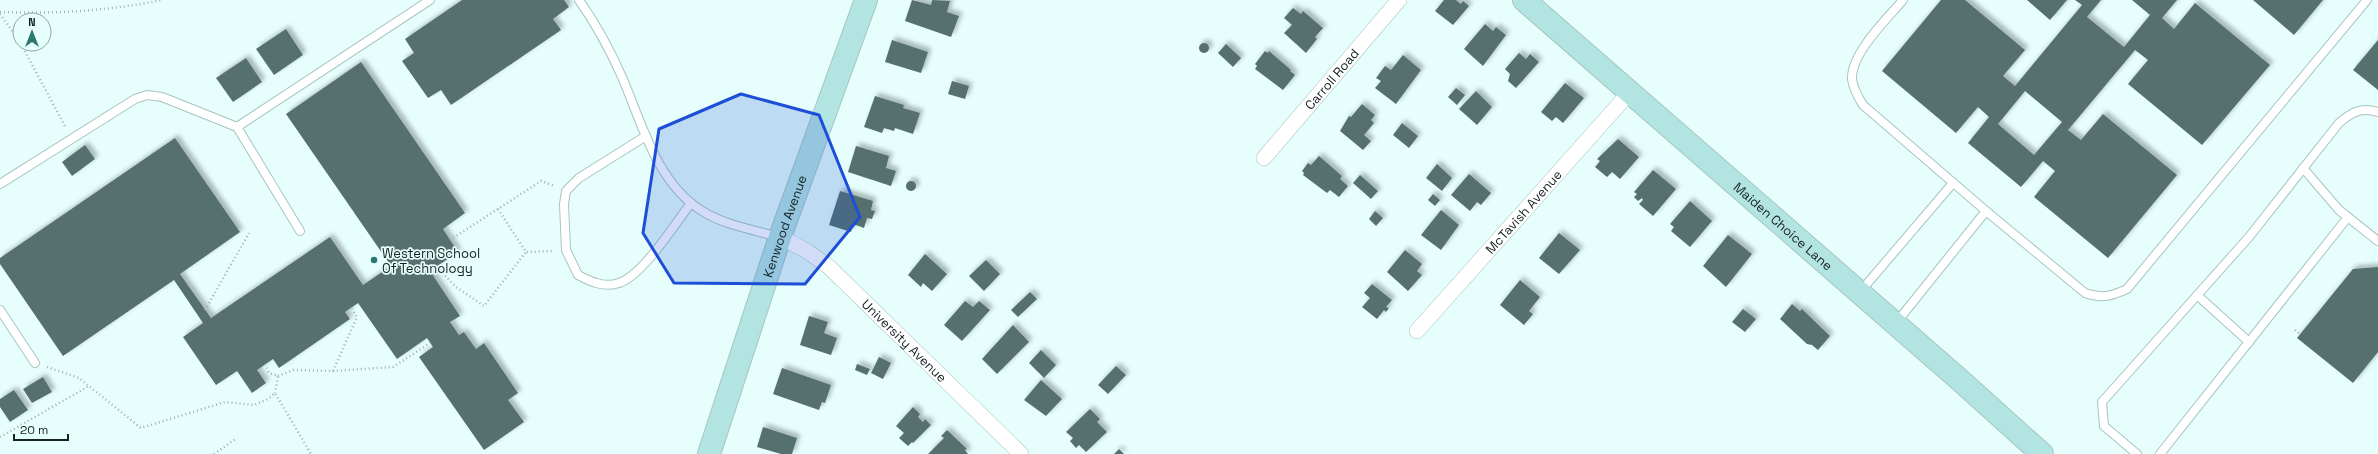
<svg xmlns="http://www.w3.org/2000/svg" width="2378" height="454" font-family="'Space Grotesk',sans-serif">
  <defs>
    <filter id="shadow"><feDropShadow dx="3.5" dy="-3.5" stdDeviation="2" flood-color="#0004"/></filter>
  </defs>
  <rect width="100%" height="100%" fill="#e6fefc"/>
  <g fill="#55706d" fill-rule="evenodd" filter="url(#shadow)">
    <path d="M462 0H564L569 7 553 19 561 30 451 105 441 90 428 98 402 61 414 53 405 39Z"/>
    <path d="M912 0 931 5 932 0 950 1 947 12 959 16 951 37 905 21Z"/>
    <path d="M1444 0H1456L1461 4 1463 1 1469 6 1453 25 1435 11Z"/>
    <path d="M1941 0H1965L2025 50 2003 76 2015 86 2082 5 2075 0H2101L2087 17 2124 47 2150 15 2132 0H2177L2162 18 2174 29 2195 3 2270 65 2202 145 2128 84 2148 60 2135 50 2068 130 2081 140 2103 114 2177 175 2108 258 2034 197 2055 171 2043 161 2021 187 1968 143 1989 117 1978 107 1956 133 1882 71ZM2025 91 2062 122 2034 155 1998 124Z"/>
    <path d="M2027 0H2067L2050 20Z"/>
    <path d="M2253 0H2323L2294 35Z"/>
    <path d="M1293 8 1301 14 1303 11 1323 28 1315 37 1317 39 1306 53 1284 33 1292 25 1284 18Z"/>
    <path d="M1485 24 1493 31 1496 27 1506 35 1483 66 1464 49Z"/>
    <path d="M286 29 303 55 274 75 256 49Z"/>
    <path d="M892 40 928 52 921 73 885 62Z"/>
    <path d="M2378 40V90L2353 70Z"/>
    <circle cx="1204" cy="48" r="5"/>
    <path d="M1226 44 1241 58 1233 67 1218 53Z"/>
    <path d="M1265 51 1268 53 1269 51 1291 70 1290 71 1295 75 1283 90 1255 69 1257 66 1255 64Z"/>
    <path d="M1519 53 1526 59 1530 54 1539 62 1516 88 1508 81 1510 74 1505 69Z"/>
    <path d="M1403 55 1421 70 1396 104 1375 88 1381 81 1376 78 1385 66 1391 70Z"/>
    <path d="M246 58 262 82 233 102 216 78Z"/>
    <path d="M361 62 465 213 443 229 458 252 430 271 460 316 450 322 459 335 464 332 476 349 484 343 518 393 508 400 524 422 484 450 419 357 433 347 427 338 397 359 358 303 345 312 350 319 279 368 273 359 257 370 266 383 252 393 237 371 216 385 183 337 203 323 174 280 63 356 0 264V258L175 138 240 232 180 274 211 318 330 237 363 285 391 266 286 114Z"/>
    <path d="M952 81 969 86 965 99 948 94Z"/>
    <path d="M1565 83 1584 98 1563 123 1556 117 1552 121 1541 112Z"/>
    <path d="M1456 88 1465 95 1457 105 1448 97Z"/>
    <path d="M1476 91 1492 107 1477 125 1459 109Z"/>
    <path d="M875 96 904 105 903 108 920 113 913 134 895 128 894 131 884 128 882 133 864 127Z"/>
    <path d="M1362 104 1375 115 1371 120 1374 123 1364 135 1371 141 1363 150 1340 131 1349 116 1351 117Z"/>
    <path d="M1402 123 1418 136 1409 148 1393 135Z"/>
    <path d="M1618 139 1639 157 1620 179 1612 172 1607 177 1595 167 1600 161 1597 159Z"/>
    <path d="M85 145 95 159 72 176 62 162Z"/>
    <path d="M856 146 889 156 886 168 896 171 891 186 848 172Z"/>
    <path d="M1319 156 1342 176 1340 179 1348 186 1339 197 1330 190 1327 193 1303 175 1304 173 1302 171 1308 163 1311 165Z"/>
    <path d="M1437 164 1452 178 1442 191 1426 178Z"/>
    <path d="M1653 170 1676 189 1653 216 1639 204 1643 200 1642 198 1638 201 1634 197 1637 194 1634 192Z"/>
    <path d="M1469 174 1491 193 1481 205 1477 202 1470 211 1451 195Z"/>
    <path d="M1360 175 1378 191 1371 199 1353 183Z"/>
    <circle cx="911" cy="186" r="5"/>
    <path d="M840 191 873 201 871 210 875 211 872 219 867 218 864 228 853 224 851 232 829 225Z"/>
    <path d="M1433 194 1440 200 1435 206 1428 200Z"/>
    <path d="M1690 201 1712 221 1690 247 1671 231 1674 227 1670 224Z"/>
    <path d="M1441 210 1459 225 1441 250 1421 235Z"/>
    <path d="M1375 211 1383 218 1376 226 1369 219Z"/>
    <path d="M1559 233 1580 250 1559 274 1539 258Z"/>
    <path d="M1728 235 1752 254 1726 287 1703 266Z"/>
    <path d="M1405 250 1422 264 1417 271 1422 275 1408 291 1387 272Z"/>
    <path d="M925 254 947 274 932 291 923 283 921 287 908 275Z"/>
    <path d="M986 260 1000 274 984 291 969 276Z"/>
    <path d="M2378 267V352L2353 383 2297 338 2353 269Z"/>
    <path d="M1520 280 1540 297 1529 311 1533 314 1524 325 1500 305Z"/>
    <path d="M1372 284 1392 300 1386 307 1389 308 1386 312 1384 310 1377 319 1362 307 1370 298 1364 293Z"/>
    <path d="M1030 292 1037 299 1018 317 1011 310Z"/>
    <path d="M965 301 973 307 979 301 990 310 962 341 944 325Z"/>
    <path d="M1792 304 1800 311 1802 309 1830 336 1818 350 1812 345 1807 344 1780 319Z"/>
    <path d="M1743 309 1756 319 1745 332 1732 322Z"/>
    <path d="M809 316 828 322 824 333 837 338 831 355 800 345Z"/>
    <path d="M1013 325 1029 342 997 374 982 359Z"/>
    <path d="M1041 350 1056 365 1044 378 1029 363Z"/>
    <path d="M879 357 891 363 883 379 871 373Z"/>
    <path d="M857 364 870 369 867 375 855 370Z"/>
    <path d="M1116 366 1126 375 1108 394 1098 385Z"/>
    <path d="M782 368 831 385 825 403 822 402 819 410 773 394Z"/>
    <path d="M43 377 52 392 32 403 23 389Z"/>
    <path d="M1041 380 1062 399 1046 416 1024 400Z"/>
    <path d="M14 390 28 410 10 422 0 407V399Z"/>
    <path d="M913 407 920 414 918 417 923 422 925 419 931 425 913 443 912 442 908 446 899 438 904 433 896 426Z"/>
    <path d="M1090 409 1100 419 1097 422 1107 432 1086 452 1079 445 1076 448 1070 441 1073 438 1066 432Z"/>
    <path d="M763 427 797 438 792 454H781L757 447Z"/>
    <path d="M947 430 967 449 965 450 968 454H928L944 438 941 436Z"/>
    <path d="M1119 449 1124 454H1114Z"/>
  </g>
  <g fill="none" stroke-linecap="round" stroke-linejoin="round">
    <g stroke="#a8c5c2" stroke-width="10">
      <g id="lane">
        <path d="M579 0C596 24 610 50 622 77 642 123 656 182 702 211 724 225 754 230 779 237"/>
        <path d="M1903 0C1887 19 1851 53 1852 79 1853 88 1858 97 1863 105L1986 211 2085 293C2102 299 2112 296 2127 289L2367 0"/>
        <path d="M237 127 300 231"/>
        <path d="M646 136 579 178 566 191 564 204 566 250 578 275C591 282 605 288 619 283 643 275 675 224 691 203"/>
        <path d="M2303 168 2339 210 2378 241"/>
        <path d="M0 184 135 99 147 95 162 97 237 127 430 0"/>
        <path d="M1860 292 1953 183"/>
        <path d="M2197 295 2249 342"/>
        <path d="M0 310 35 363"/>
        <path d="M1896 323 1986 211"/>
        <path d="M2137 454 2104 426 2102 402 2249 237 2339 123C2352 112 2361 107 2378 112"/>
        <path d="M2160 454 2348 217"/>
      </g>
    </g>
    <g stroke="#a8c5c2" stroke-width="16">
      <g id="street">
        <path id="s1" d="M1264 158 1399 0"/>
        <path id="s2" d="M780 237 807 251 829 267 1021 454"/>
        <path id="s3" d="M1417 331 1630 92"/>
      </g>
    </g>
    <g stroke="#a8c5c2" stroke-width="24">
      <g id="secondary">
        <path id="s4" d="M1524 0 1961 381 2042 454"/>
        <path id="s5" d="M709 454 780 237 866 0"/>
      </g>
    </g>
    <g stroke="#9fb2b1" stroke-width="2.5" stroke-dasharray="1 3" stroke-linecap="butt">
      <path d="M0 12C54 14 109 11 162 0"/>
      <path d="M0 14 20 42"/>
      <path d="M21 44 66 128"/>
      <path d="M498 209 526 252 554 251"/>
      <path d="M450 240 541 181 555 186"/>
      <path d="M437 267 456 287 484 306 526 252"/>
      <path d="M205 310 249 233"/>
      <path d="M2295 330 2301 335"/>
      <path d="M265 364 269 373 278 376 275 393"/>
      <path d="M47 367 79 378 141 428 225 402 254 405 268 399 275 393 311 454"/>
      <path d="M333 371 357 317 351 307"/>
      <path d="M278 376 293 370 333 371 393 367 430 343"/>
      <path d="M0 437 89 386"/>
      <path d="M214 454 237 438"/>
    </g>
    <use href="#lane" stroke="#fff" stroke-width="8"/>
    <use href="#street" stroke="#fff" stroke-width="15"/>
    <use href="#secondary" stroke="#b2e4e1" stroke-width="22"/>
  </g>
  <path fill="#1d4ed8" fill-opacity="0.2" stroke="#1d4ed8" stroke-width="3" stroke-linejoin="round" d="M741 94 819 115 860 217 805 284 674 283 643 233 659 129Z"/>
  <circle fill="#2e7772" stroke="#e6fefc" stroke-width="1.5" cx="374" cy="260" r="4"/>
  <g text-anchor="middle" stroke-width="3.5" stroke-linejoin="round" paint-order="stroke">
    <g font-size="13" fill="#162120" stroke="#e6fefc">
      <text dy="5" stroke="none"><textPath href="#s1" startOffset="104">Carroll Road</textPath></text>
      <text dy="5" stroke="none"><textPath href="#s3" startOffset="160">McTavish Avenue</textPath></text>
      <text dy="5" stroke="none"><textPath href="#s5" startOffset="240">Kenwood Avenue</textPath></text>
      <text dy="5" stroke="none"><textPath href="#s4" startOffset="344">Maiden Choice Lane</textPath></text>
      <text dy="5" stroke="none"><textPath href="#s2" startOffset="163">University Avenue</textPath></text>
    </g>
    <g font-size="13" fill="#162120" stroke="#e6fefc" text-anchor="start">
      <text x="382" y="258">Western School<tspan x="382" dy="15">Of Technology</tspan></text>
    </g>
  </g>
  <g transform="translate(32 32)"><circle r="19" fill="#e6fefc" stroke="#93a6a4"/>
  <path d="M0-3L7 15L0 10L-7 15Z" fill="#2e7772"/>
  <text y="-6" font-size="11" font-weight="bold" text-anchor="middle" fill="#162120">N</text>
  </g>
  <path d="M14 434v6h54v-6" fill="none" stroke="#162120" stroke-width="2"/>
  <text x="20" y="434" font-size="12" fill="#162120" stroke="#e6fefc" stroke-width="3" paint-order="stroke">20 m</text>
</svg>
